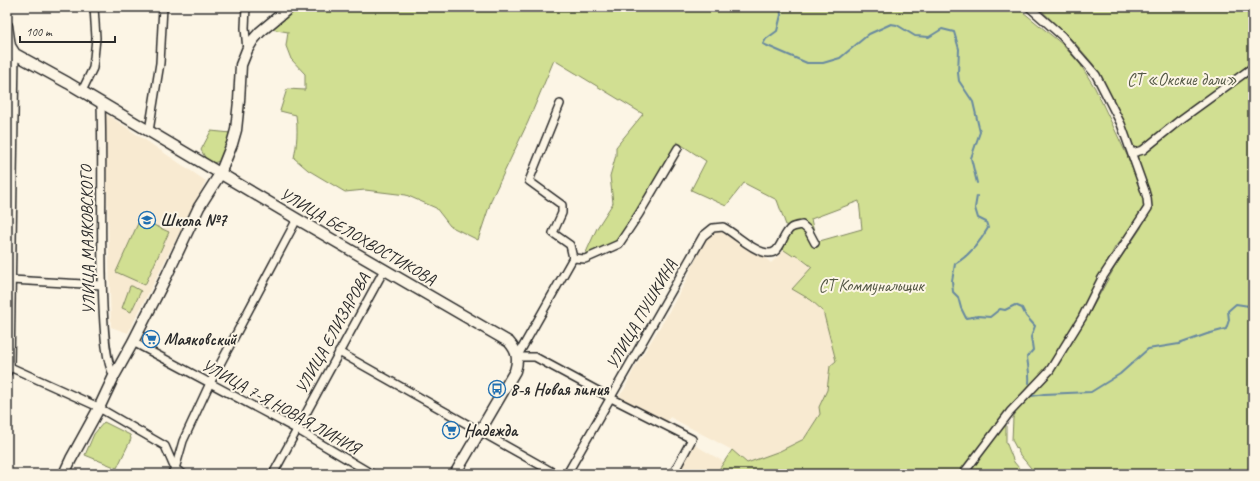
<svg xmlns="http://www.w3.org/2000/svg" width="1260" height="481" font-family="Caveat,sans-serif">
  <rect width="100%" height="100%" fill="#fcf5e5"/>
  <filter id="ink" filterUnits="userSpaceOnUse"><feTurbulence type="fractalNoise" baseFrequency=".025" numOctaves="2"/><feDisplacementMap in="SourceGraphic" scale="8" xChannelSelector="R" yChannelSelector="G"/><feConvolveMatrix kernelMatrix="1 2 1 2 8 2 1 2 1" color-interpolation-filters="sRGB"/></filter>
  <g filter="url(#ink)">
    <g fill="#f8ead1">
      <path d="M105 113 206 181 128 333 111 327Z"/>
      <path d="M724 229 758 251 771 263 784 250 793 256 795 254 812 268 792 289 811 300 823 311 836 361 830 366 827 390 819 407 820 414 804 439 780 451 747 463 732 450 670 417 667 422 622 401 619 396 624 390 634 369 666 317 687 279 697 256 708 235 714 230Z"/>
      <path d="M693 444 724 462 716 474H677Z"/>
    </g>
    <g fill="#d1df92" stroke="#7e855e" fill-rule="evenodd">
      <path d="M300 7H1017L1062 44 1080 64 1095 88 1142 187 1145 204 1130 229 1115 247 1093 291 1071 330 1045 370 1005 415 960 474H716L732 450 747 463 780 451 804 439 820 414 819 407 827 390 830 366 836 361 823 311 811 300 792 289 812 267 795 254 793 256 784 250 778 243 787 228 777 200 744 183 726 206 691 190 706 161 677 142 642 204 618 240 611 245 584 257 597 228 613 203 610 176 616 155V147L643 114 554 60 528 122 492 198 478 240 450 226 436 208 406 195 365 190 345 192 308 170 294 158C297 144 298 130 296 115L280 111 287 89 305 90V74L291 59 286 46 288 32 271 29ZM859 201 862 229 816 242 811 219Z"/>
      <path d="M1038 7H1253V474H1036L1020 455 1012 440 1013 418 1019 406 1050 372 1086 319 1116 265 1141 228 1151 204 1136 152 1106 87 1093 64 1076 44Z"/>
      <path d="M211 131 231 133 220 161 213 163 206 159 201 150Z"/>
      <path d="M140 219 169 232 145 285 116 272Z"/>
      <path d="M130 286H132L141 291 131 312 122 308Z"/>
      <path d="M104 422 130 435 131 439 117 468 85 455 94 434Z"/>
      <path d="M1003 425H1006V442L1014 462 1024 474H966Z"/>
    </g>
    <g fill="none" stroke-linecap="round" stroke-linejoin="round">
      <g stroke="#6789a0" stroke-width="2">
        <path d="M780 7 781 15 777 31 766 39 763 44 807 63H823L840 58 869 34 891 24 897 25 915 36 929 37 942 29 954 32 959 49 958 73 959 81 973 102 980 132 971 158 977 183"/>
        <path d="M977 196 975 208 978 218 986 222 988 228C980 242 970 255 955 264L952 281 953 292 958 297 961 308 966 318 978 316 990 317 1000 309 1005 310 1015 305 1022 308 1026 316 1035 326 1031 337 1033 350 1027 357C1028 366 1030 374 1029 383"/>
        <path d="M1032 396 1044 394 1091 392 1120 374 1148 349 1179 344 1207 334 1226 329 1229 320 1228 311 1236 304 1249 306 1253 309"/>
      </g>
      <g stroke="#2b2b2b" stroke-width="10">
        <g id="street">
          <path d="M246 7 245 28 247 50"/>
          <path d="M7 54H15L10 367 7 373"/>
          <path d="M82 91 93 68 96 38 94 7"/>
          <path d="M101 103C103 171 100 239 103 307 104 325 105 361 114 376"/>
          <path d="M149 131 160 63 163 7"/>
          <path d="M1132 153 1143 150 1180 120 1253 67"/>
          <path d="M573 258 585 259 619 244 639 214 678 148"/>
          <path d="M11 280 102 285"/>
          <path d="M133 342 296 429 372 474"/>
          <path d="M339 352 556 474"/>
          <path d="M517 357 573 258 570 245 553 233 562 213V205L529 181 560 104"/>
          <path d="M517 357H535L611 398 692 439 673 474"/>
          <path d="M10 367 94 405 165 446 175 469 183 474"/>
          <path d="M171 474 175 469 183 441 210 383 297 219"/>
          <path d="M273 474 384 270"/>
          <path d="M567 474 703 236 713 228 723 227C736 234 749 248 763 252 782 258 780 236 791 228 794 226 798 226 802 225L808 230 815 243"/>
          <path d="M963 474 1010 412 1050 370 1082 318 1102 278 1148 208 1147 198 1145 191 1121 124 1096 75 1062 36 1029 7"/>
        </g>
      </g>
      <g stroke="#2b2b2b" stroke-width="13">
        <g id="secondary">
          <path d="M7 26 10 46 15 54 68 83 297 219 509 342C517 351 519 359 515 371L455 474"/>
          <path d="M64 474 71 459 99 408 114 376 133 342 167 275 199 207 220 174 232 144 236 130 239 101 241 65 247 50 253 40 260 32 290 7"/>
        </g>
      </g>
      <use href="#street" stroke="#fcf5e5" stroke-width="7"/>
      <use href="#secondary" stroke="#fcf5e5" stroke-width="10"/>
    </g>
  </g>
  <defs>
    <g id="school-ring" transform="scale(0.9)"><circle r="9.5" fill="#fcf5e5" stroke="#1f6fb2" stroke-width="1.5"/><path d="M0-5L7-2L0 1L-7-2ZM-4 1L0 2.5L4 1V4Q0 6-4 4Z" fill="#1f6fb2"/></g>
    <g id="supermarket-ring" transform="scale(0.9)"><circle r="9.5" fill="#fcf5e5" stroke="#1f6fb2" stroke-width="1.5"/><path d="M-6-5.5h2.5l.6 2H6L4.5 2H-2.5L-4.4-4H-6ZM-1.5 3.2a1.3 1.3 0 1 0 .1 0ZM3 3.2a1.3 1.3 0 1 0 .1 0Z" fill="#1f6fb2"/></g>
    <g id="bus-ring" transform="scale(0.9)"><circle r="9.5" fill="#fcf5e5" stroke="#1f6fb2" stroke-width="1.5"/><path d="M-5-6H5V4H4V6H2V4H-2V6H-4V4H-5ZM-3.5-4V0h7V-4ZM-3.5 1.2v1.5H-2V1.2ZM2 1.2v1.5H3.5V1.2Z" fill="#1f6fb2"/></g>
  </defs>
  <g fill-rule="evenodd">
    <use href="#school-ring" x="147" y="220"/>
    <use href="#supermarket-ring" x="151" y="339"/>
    <use href="#bus-ring" x="497" y="389"/>
    <use href="#supermarket-ring" x="451" y="430"/>
  </g>
  <g text-anchor="middle" stroke-width="4" stroke-linejoin="round" paint-order="stroke">
    <g font-size="17" fill="#545845" stroke="#fcf5e5">
      <text x="1182" y="85">СТ «Окские дали»</text>
      <text x="871" y="291">СТ Коммунальщик</text>
    </g>
    <g font-size="17" font-weight="bold" fill="#2b2b2b" stroke="#fcf5e5" text-anchor="start">
      <text x="160" y="226">Школа №7</text>
      <text x="164" y="345">Маяковский</text>
      <text x="510" y="395">8-я Новая линия</text>
      <text x="464" y="436">Надежда</text>
    </g>
    <g font-size="17" fill="#2b2b2b" stroke="#fcf5e5">
      <text transform="translate(358 236) rotate(30)" y="6">УЛИЦА БЕЛОХВОСТИКОВА</text>
      <text transform="translate(87 240) rotate(-91)" y="6">УЛИЦА МАЯКОВСКОГО</text>
      <text transform="translate(641 314) rotate(-60)" y="6">УЛИЦА ПУШКИНА</text>
      <text transform="translate(332 333) rotate(-61)" y="6">УЛИЦА ЕЛИЗАРОВА</text>
      <text transform="translate(281 406) rotate(29)" y="6">УЛИЦА 7-Я НОВАЯ ЛИНИЯ</text>
    </g>
  </g>
  <rect width="1260" height="481" fill="none" stroke="#fcf5e5" stroke-width="24"/>
  <rect x="12" y="12" width="1236" height="457" fill="none" stroke="#2b2b2b" stroke-width="1.5" filter="url(#ink)"/>
  <path d="M20 36v6h95v-6" fill="none" stroke="#2b2b2b" stroke-width="2"/>
  <text x="26" y="36" font-size="12" fill="#2b2b2b" stroke="#fcf5e5" stroke-width="3" paint-order="stroke">100 m</text>
</svg>
